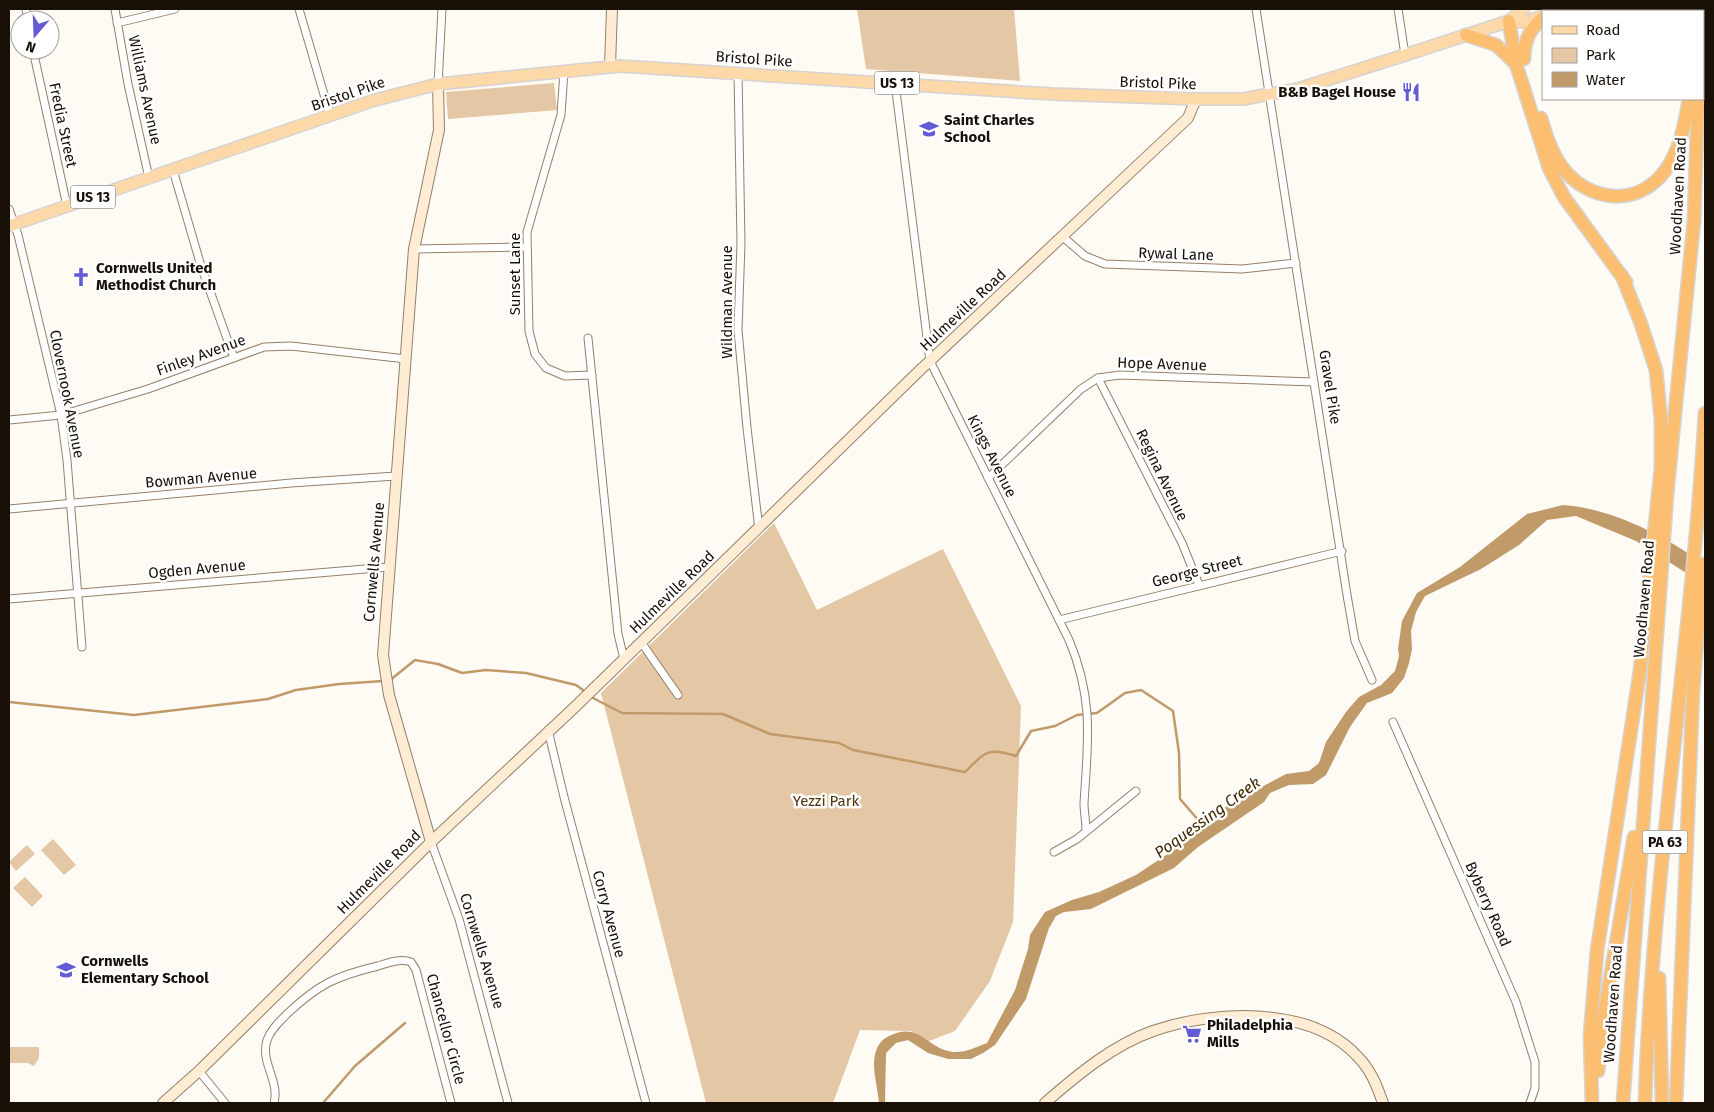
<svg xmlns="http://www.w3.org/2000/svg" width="1714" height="1112" font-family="'Fira Sans',sans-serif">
  <rect width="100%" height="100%" fill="#fefaf4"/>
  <g fill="#e4c7a5">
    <path d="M857 9H1014L1020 81 866 69Z"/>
    <path d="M554 83 557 110 448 119 446 92Z"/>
    <path d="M774 523 817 610 943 549 1021 706 1013 922 990 981 955 1031 929 1041 911 1031 860 1030 833 1103H706L601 693Z"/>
    <path d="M53 839 76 865 64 875 41 850Z"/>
    <path d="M27 845 35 854 16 871 9 862Z"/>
    <path d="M25 877 43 896 32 907 13 888Z"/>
    <path d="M10 1047H39V1058L34 1066 28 1063H10Z"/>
  </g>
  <path fill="#c19a6a" d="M1563 505C1615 509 1663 536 1705 564V585L1636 541 1576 516 1547 520 1519 545 1481 569 1425 596 1416 612 1411 631 1412 649 1409 663 1404 678 1392 693 1367 703 1350 727 1326 775 1313 784 1289 785 1270 793 1264 802 1198 847 1174 868 1091 909 1064 912 1056 916 1049 928 1026 999 995 1045 983 1053 971 1059H948L928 1053 908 1040 896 1043 886 1053 885 1103H879C878 1091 874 1075 874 1065 874 1052 878 1041 889 1036 921 1021 926 1049 953 1052 965 1053 976 1047 987 1043L1015 990 1028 949 1030 935 1045 912 1072 900 1099 892 1136 875 1184 843 1228 805 1286 774 1309 771 1319 763 1326 742 1346 712 1359 697 1381 685 1395 671 1399 656 1398 649 1402 621 1417 593 1460 567 1527 514Z"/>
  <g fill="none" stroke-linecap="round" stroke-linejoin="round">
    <g stroke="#c19a6a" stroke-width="2.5">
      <path d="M389 681 415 660 438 664 462 673 486 670 526 673 576 685 587 693"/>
      <path d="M591 697 622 713 723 714 770 734 839 743 853 750 965 772C986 752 986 747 1016 756L1031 731 1055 726 1077 715 1097 713 1125 693 1141 690 1173 711 1179 753 1180 799 1206 829"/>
      <path d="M9 702 134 715 268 699 296 690 339 684 383 681"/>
      <path d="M323 1103 355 1066 405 1023"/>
    </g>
    <g stroke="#958068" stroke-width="9">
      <g id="street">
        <path d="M115 9 128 84 149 178"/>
        <path d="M299 9 330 115"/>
        <path d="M1256 9 1347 595 1355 641 1372 680"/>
        <path d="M1398 9 1405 55"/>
        <path d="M26 10 28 20"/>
        <path d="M117 23 175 9"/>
        <path d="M33 50 67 206"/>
        <path d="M564 71 561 115 527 232 529 331 535 354 546 368 565 376 592 375"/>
        <path d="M738 73 741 243 738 330 747 428 759 529"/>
        <path d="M895 83 930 361 1069 640C1094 699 1088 741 1084 803 1084 812 1086 821 1086 830"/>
        <path d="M438 84 442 9"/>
        <path d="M173 170 201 266 234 358"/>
        <path d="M9 209 18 235 61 415 67 460 82 647"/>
        <path d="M1063 237 1085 256 1105 264 1242 269 1296 263"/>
        <path d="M414 249 526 247"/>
        <path d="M588 338 618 634 624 659"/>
        <path d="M1098 378 1182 543 1199 585"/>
        <path d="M9 420 61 415 148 389 264 347 291 346 406 359"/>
        <path d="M988 478 1081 389 1098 378 1120 375 1314 382"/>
        <path d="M9 509 291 483 396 476"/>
        <path d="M9 599 389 567"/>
        <path d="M1059 620 1342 551"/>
        <path d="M641 642 678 695"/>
        <path d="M1393 722 1516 1002 1535 1062V1088L1530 1103"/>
        <path d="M548 730 564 797 646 1103"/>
        <path d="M431 842 459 919 508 1103"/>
        <path d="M1054 852 1077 839 1136 791"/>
        <path d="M199 1071 225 1103"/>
        <path d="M274 1103C280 1081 260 1063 267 1040 271 1029 280 1021 288 1013 319 984 336 976 378 966 388 963 400 958 411 962L416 970 451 1103"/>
      </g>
    </g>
    <g stroke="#958068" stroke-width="12">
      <g id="secondary">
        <path d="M610 66 612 9"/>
        <path d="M431 842 389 695 383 655 414 249 439 130 438 84"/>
        <path d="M163 1103 199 1071 431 842 577 705 917 373 1188 118 1196 99"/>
        <path d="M1045 1103C1077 1075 1113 1045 1153 1031 1214 1010 1311 1005 1358 1057 1371 1070 1377 1086 1383 1103"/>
      </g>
    </g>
    <g stroke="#d5d4d2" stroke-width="14">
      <g id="primary">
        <path d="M1558 11 1567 9"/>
        <path d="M1509 21 1525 22 1543 16"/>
        <path d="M9 226 375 100 438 84 620 66 1052 94 1196 99H1243L1298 89 1405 55 1509 21 1524 9"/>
      </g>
    </g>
    <g stroke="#d5d4d2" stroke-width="15">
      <g id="highway">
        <path d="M1694 9V11"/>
        <path d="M1509 21 1516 64 1549 168 1564 197 1626 282"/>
        <path d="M1466 35 1496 45 1516 64"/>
        <path d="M1524 59C1524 41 1529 30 1543 18"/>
        <path d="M1541 118C1546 135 1551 152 1562 167 1588 202 1637 208 1665 171 1680 151 1685 123 1689 99"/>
        <path d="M1659 978 1662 1103"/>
        <path d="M1598 1071 1603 1021 1634 837"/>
        <path d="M1592 1103 1590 1035 1597 951 1640 671 1661 468V420L1656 370 1640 321 1622 276"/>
        <path d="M1623 1103 1667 494 1694 220 1698 99"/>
        <path d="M1645 1103C1652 873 1692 644 1705 413"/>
        <path d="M1676 1103 1693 691 1703 564"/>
      </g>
    </g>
    <use href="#street" stroke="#fff" stroke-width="7"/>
    <use href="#secondary" stroke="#feecd4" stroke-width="10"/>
    <use href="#primary" stroke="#fdd8a9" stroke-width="11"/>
    <use href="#highway" stroke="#fcbe70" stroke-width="12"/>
  </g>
  <defs>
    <g id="restaurant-bare" transform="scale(1.5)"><path d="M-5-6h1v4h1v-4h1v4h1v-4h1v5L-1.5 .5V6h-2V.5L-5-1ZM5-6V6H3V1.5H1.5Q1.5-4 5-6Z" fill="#625bd4" stroke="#fff" stroke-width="2.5" paint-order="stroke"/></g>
    <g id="school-bare" transform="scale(1.5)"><path d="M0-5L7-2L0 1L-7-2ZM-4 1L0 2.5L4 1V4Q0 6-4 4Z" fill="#625bd4" stroke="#fff" stroke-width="2.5" paint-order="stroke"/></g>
    <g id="church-bare" transform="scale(1.5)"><path d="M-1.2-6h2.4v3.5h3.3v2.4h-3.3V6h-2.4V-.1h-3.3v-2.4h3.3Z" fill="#625bd4" stroke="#fff" stroke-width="2.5" paint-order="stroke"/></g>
    <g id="supermarket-bare" transform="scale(1.5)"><path d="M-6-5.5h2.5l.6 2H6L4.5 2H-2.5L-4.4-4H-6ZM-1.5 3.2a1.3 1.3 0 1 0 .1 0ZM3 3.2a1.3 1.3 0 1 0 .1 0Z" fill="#625bd4" stroke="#fff" stroke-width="2.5" paint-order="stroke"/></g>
  </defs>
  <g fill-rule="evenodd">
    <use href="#restaurant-bare" x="1411" y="92"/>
    <use href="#school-bare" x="929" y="129"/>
    <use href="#church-bare" x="81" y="277"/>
    <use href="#school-bare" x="66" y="970"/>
    <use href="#supermarket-bare" x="1192" y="1034"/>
  </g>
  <g text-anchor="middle" stroke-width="5" stroke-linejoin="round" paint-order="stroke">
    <g fill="#fff" stroke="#5d5851" stroke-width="1">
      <rect x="874.5" y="71.5" width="45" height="23" rx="4"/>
      <rect x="70.5" y="185.5" width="45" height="23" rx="4"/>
      <rect x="1642.5" y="830.5" width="45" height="23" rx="4"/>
    </g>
    <g font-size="14" font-weight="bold" fill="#181007">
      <text x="897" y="88">US 13</text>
      <text x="93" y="202">US 13</text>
      <text x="1665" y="847">PA 63</text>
    </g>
    <g font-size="15" fill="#181007" stroke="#fff">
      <text transform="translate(754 59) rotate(4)" y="5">Bristol Pike</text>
      <text transform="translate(1158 83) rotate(2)" y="5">Bristol Pike</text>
      <text transform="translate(145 90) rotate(78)" y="5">Williams Avenue</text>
      <text transform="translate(348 94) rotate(-19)" y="5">Bristol Pike</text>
      <text transform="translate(63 125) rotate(78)" y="5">Fredia Street</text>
      <text transform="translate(1678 196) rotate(-87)" y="5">Woodhaven Road</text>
      <text transform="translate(1176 254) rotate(2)" y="5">Rywal Lane</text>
      <text transform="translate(515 274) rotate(-90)" y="5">Sunset Lane</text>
      <text transform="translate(727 302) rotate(-90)" y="5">Wildman Avenue</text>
      <text transform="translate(963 310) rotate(-43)" y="5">Hulmeville Road</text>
      <text transform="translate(201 355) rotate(-20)" y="5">Finley Avenue</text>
      <text transform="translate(1162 364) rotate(2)" y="5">Hope Avenue</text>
      <text transform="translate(1330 387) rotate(81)" y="5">Gravel Pike</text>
      <text transform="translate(67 394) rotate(79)" y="5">Clovernook Avenue</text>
      <text transform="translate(992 456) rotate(63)" y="5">Kings Avenue</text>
      <text transform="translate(1162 475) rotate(64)" y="5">Regina Avenue</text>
      <text transform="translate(201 478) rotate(-5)" y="5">Bowman Avenue</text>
      <text transform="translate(374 562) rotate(-85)" y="5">Cornwells Avenue</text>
      <text transform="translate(197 569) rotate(-5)" y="5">Ogden Avenue</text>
      <text transform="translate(1197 571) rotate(-14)" y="5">George Street</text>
      <text transform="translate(672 592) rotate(-44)" y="5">Hulmeville Road</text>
      <text transform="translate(1644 599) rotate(-85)" y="5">Woodhaven Road</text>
      <text transform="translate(379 872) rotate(-45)" y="5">Hulmeville Road</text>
      <text transform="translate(1488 904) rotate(66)" y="5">Byberry Road</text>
      <text transform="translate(609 914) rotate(75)" y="5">Corry Avenue</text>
      <text transform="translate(482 951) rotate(73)" y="5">Cornwells Avenue</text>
      <text transform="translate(1613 1004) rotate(-86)" y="5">Woodhaven Road</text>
      <text transform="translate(446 1029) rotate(75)" y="5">Chancellor Circle</text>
    </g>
    <g font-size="15" font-weight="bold" fill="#181007" stroke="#fff" text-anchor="start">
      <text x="1396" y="97" text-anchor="end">B&amp;B Bagel House</text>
      <text x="944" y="125">Saint Charles<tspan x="944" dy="17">School</tspan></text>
      <text x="96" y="273">Cornwells United<tspan x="96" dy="17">Methodist Church</tspan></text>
      <text x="81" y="966">Cornwells<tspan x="81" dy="17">Elementary School</tspan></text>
      <text x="1207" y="1030">Philadelphia<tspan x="1207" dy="17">Mills</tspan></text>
    </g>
    <g font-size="15" fill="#4f340d" stroke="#fff">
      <text x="826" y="806">Yezzi Park</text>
    </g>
    <g font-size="16" font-style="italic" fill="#442901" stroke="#fff">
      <text transform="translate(1207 817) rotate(-36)" y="6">Poquessing Creek</text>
    </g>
  </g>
  <rect width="1714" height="1112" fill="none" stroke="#181007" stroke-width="20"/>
  <rect x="1542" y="10" width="162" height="90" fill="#ffffff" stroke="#a39f9c"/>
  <rect x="1552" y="26" width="25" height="8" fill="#fdd8a9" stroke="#a39f9c"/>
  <text x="1586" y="35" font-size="15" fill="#181007">Road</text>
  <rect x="1552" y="48" width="25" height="15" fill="#e4c7a5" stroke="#a39f9c"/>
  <text x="1586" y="60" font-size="15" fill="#181007">Park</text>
  <rect x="1552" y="72" width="25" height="15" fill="#c19a6a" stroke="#a39f9c"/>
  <text x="1586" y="85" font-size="15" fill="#181007">Water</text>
  <g transform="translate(35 35) rotate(199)"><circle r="24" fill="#ffffff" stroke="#a39f9c"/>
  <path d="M0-4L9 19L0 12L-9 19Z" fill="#625bd4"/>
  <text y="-8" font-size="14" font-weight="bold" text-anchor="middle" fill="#181007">N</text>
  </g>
</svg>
